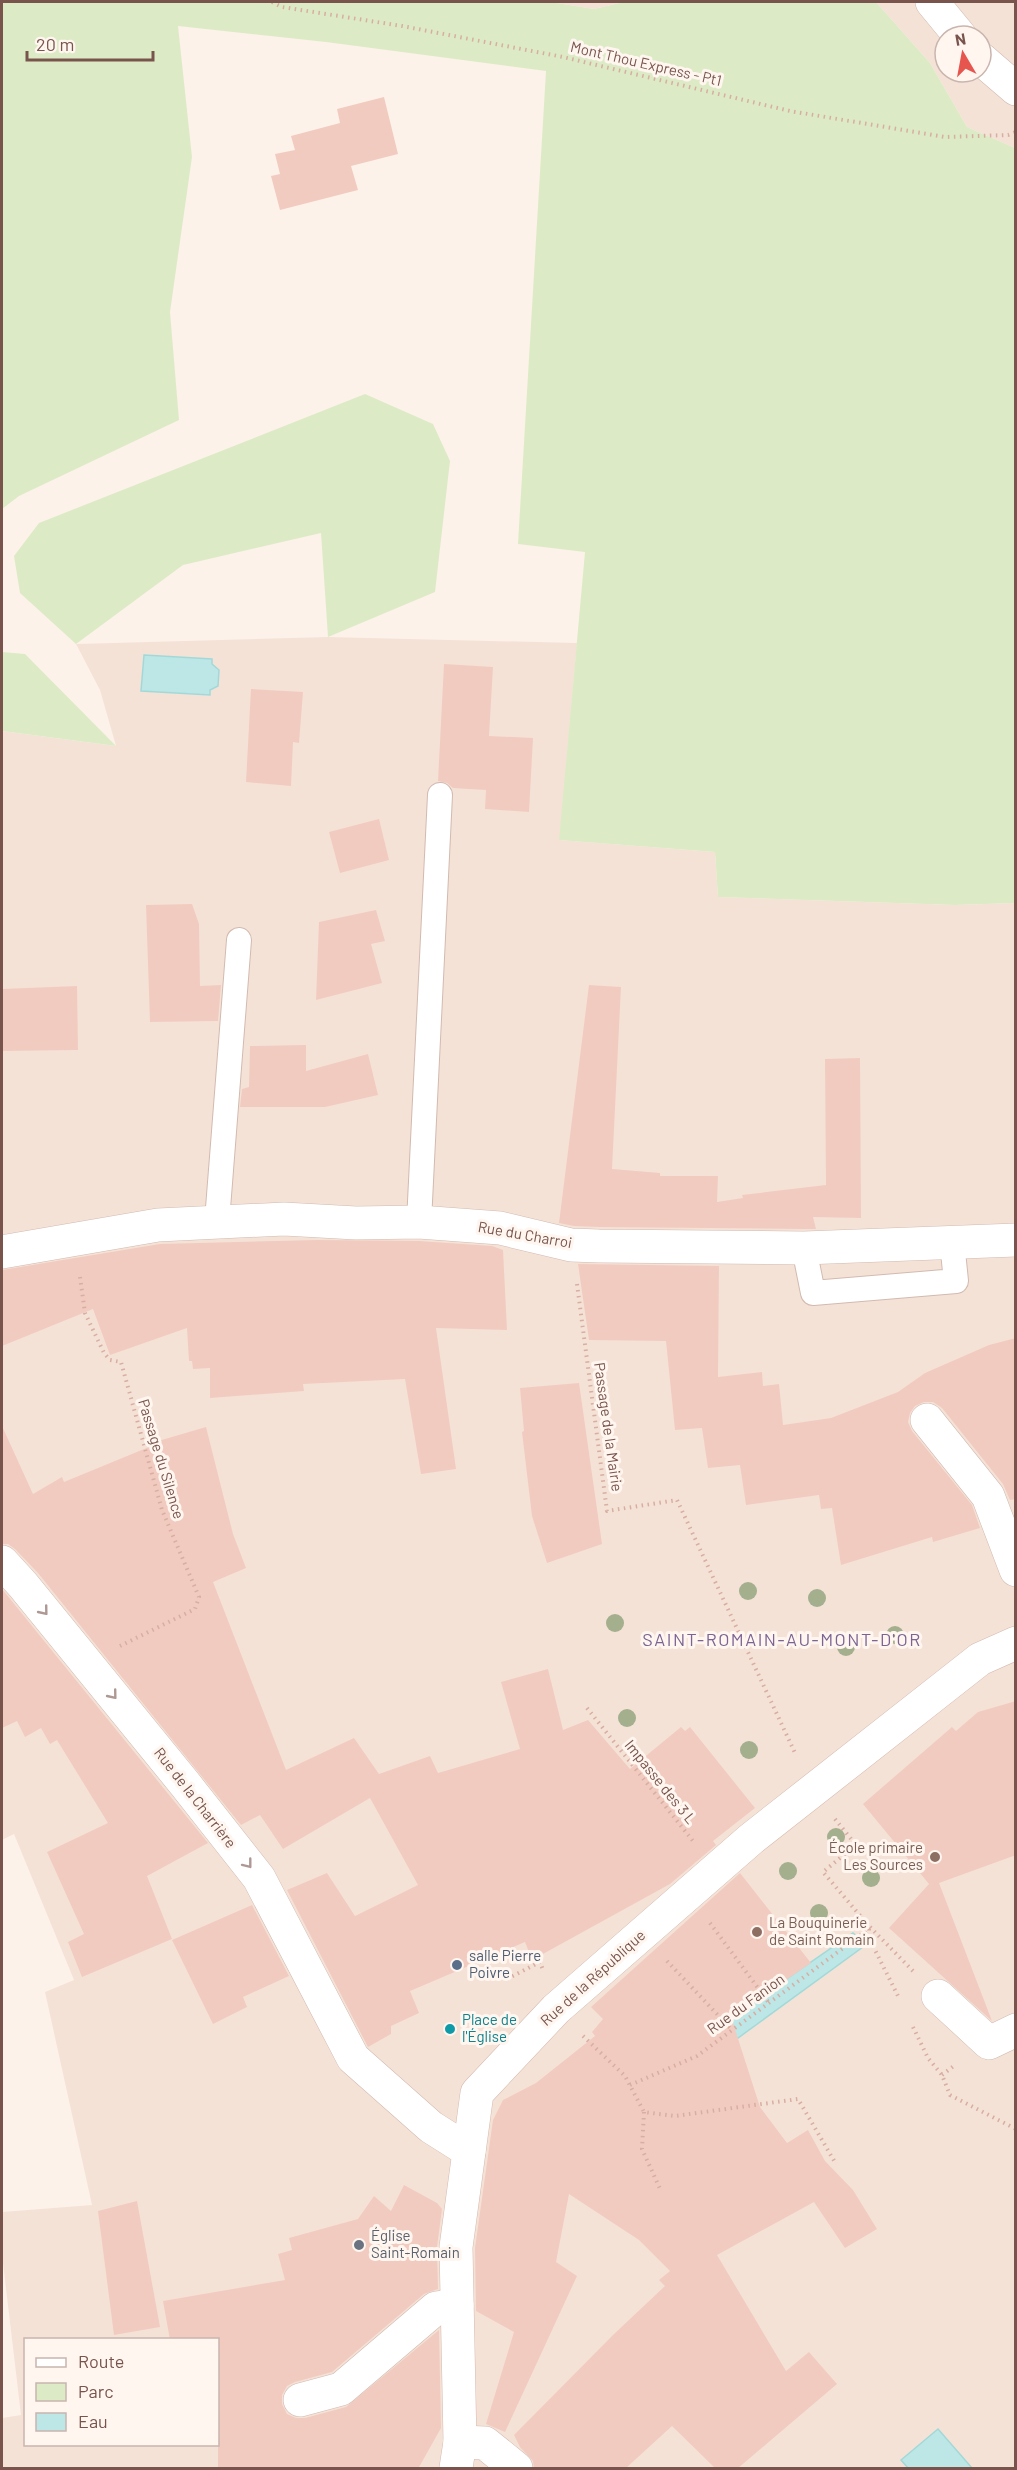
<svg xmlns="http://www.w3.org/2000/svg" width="1017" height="2470" font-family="Barlow,sans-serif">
  <rect width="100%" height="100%" fill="#fdf2e9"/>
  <g fill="#f5e2d7" fill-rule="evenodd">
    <path d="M551 2H624L594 9Z"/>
    <path d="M876 2H1015V148L967 127 930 63ZM945 36H981V72H945Z"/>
    <path d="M328 637 577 643 560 840 715 852 718 897 955 905 1015 903V2468H2V2418L21 2415 2 2255V2212L92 2205 45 1992 74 1980 14 1834 2 1840V731L116 746 100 690 76 644ZM26 2340H218V2444H26Z"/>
  </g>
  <g fill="#dcebc6">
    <path d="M2 2H551L594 9 624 2H876L930 63 967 127 1015 148V903L955 905 718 897 715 852 559 840 585 552 518 544 546 71 326 42 178 26 192 157 170 312 179 420 19 496 2 509Z"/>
    <path d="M365 394 433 424 450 461 435 592 328 637 321 533 183 565 76 644 20 593 14 556 39 523Z"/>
    <path d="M2 652 25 654 116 746 2 731Z"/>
  </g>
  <g fill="#bce7e6" stroke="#a2d9d8" stroke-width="1.5">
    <path d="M144 655 212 659V664L219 670 218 686 210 690V695L141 691Z"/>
    <path d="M853 1933 867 1944 738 2038 689 2051 762 1996Z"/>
    <path d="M938 2429 972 2468H908L901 2460Z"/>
  </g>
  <g fill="#f2cbc0">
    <path d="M384 97 398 154 351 166 358 190 280 210 271 176 280 174 275 154 295 150 291 136 340 123 337 109Z"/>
    <path d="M444 664 493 667 489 736 533 738 529 812 485 809 486 790 453 788 447 783 438 781Z"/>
    <path d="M251 689 303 692 299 743 293 742 291 786 246 782Z"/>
    <path d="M379 819 389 860 340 873 329 832Z"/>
    <path d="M192 904 199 924 200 986 221 985 218 1021 150 1022 146 905Z"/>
    <path d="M376 910 385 941 371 944 382 983 316 1000 319 922Z"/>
    <path d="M589 985 621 987 612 1169 660 1173V1176H718L717 1202 743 1198 742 1195 826 1185 825 1059 860 1058 861 1218 813 1217 816 1229H804L599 1227 574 1226 559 1223Z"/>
    <path d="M77 986 78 1050 2 1051V989Z"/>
    <path d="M306 1045V1071L368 1054 378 1095 325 1107H240L242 1089 249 1087 250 1046Z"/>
    <path d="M317 1240 419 1241 492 1246 503 1250 507 1330 436 1328 456 1469 421 1474 405 1379 303 1384 304 1391 210 1398V1368L193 1369 192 1361H189L187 1328 110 1355 93 1309 2 1346V1270L160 1244Z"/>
    <path d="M578 1264 719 1266 718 1377 762 1372 763 1386 779 1384 783 1425 831 1418 898 1392 925 1373 989 1345 1016 1338V1499L1010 1500 1003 1484 942 1408 933 1402H924L915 1406 910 1413 908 1422 912 1431 972 1505 980 1528 933 1542 932 1537 841 1565 832 1508 821 1509 819 1495 746 1505 740 1465 708 1468 702 1428 675 1430 666 1341 589 1340Z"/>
    <path d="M579 1383 602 1544 547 1563 532 1516 522 1432 524 1431 520 1388Z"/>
    <path d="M2 1426 33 1494 62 1477 64 1482 149 1447 148 1444 206 1427 233 1534 246 1568 213 1582 286 1770 354 1738 379 1774 430 1756 438 1773 520 1749 501 1682 548 1669 563 1730 588 1720 630 1769 681 1727 685 1731 690 1727 755 1808 713 1841 716 1845 670 1884 532 1960 525 1942 410 1991 419 2013 391 2026V2034L368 2047 287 1890 327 1873 355 1916 418 1885 370 1798 283 1849 260 1815 241 1825 38 1573 15 1549 8 1544H2Z"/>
    <path d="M2 1589 208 1843 147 1876 172 1939 82 1977 68 1942 84 1934 47 1852 108 1823 57 1740 50 1744 41 1728 25 1737 17 1721 2 1728Z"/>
    <path d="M1016 1701V1855L939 1883 992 2021 889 1928 929 1884 863 1804 952 1727 956 1731 978 1712Z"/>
    <path d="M740 1873 811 1963 767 1993 732 2020 760 2107 787 2143 808 2130 825 2161 853 2190 877 2229 845 2248 814 2202 717 2255 786 2371 809 2352 837 2384 737 2469H716L672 2426 625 2469H534L533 2461 520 2447 514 2435 613 2335 665 2286 659 2280 670 2271 639 2240 569 2194 556 2262 577 2276 505 2432 486 2424 514 2332 476 2311 475 2248 493 2120 503 2100 536 2083 595 2036 592 2032 603 2019 591 2007Z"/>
    <path d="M252 1905 289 1976 243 1997 247 2007 213 2024 172 1940Z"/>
    <path d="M404 2185 437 2203 442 2209 437 2247 438 2289 424 2294 332 2372 295 2382 287 2386 282 2395V2404L287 2414 296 2418H305L346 2407 439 2330 441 2428 418 2469H218V2340H170L163 2301 285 2280 278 2254 292 2250 289 2238 358 2219 374 2196 391 2211Z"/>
    <path d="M137 2201 160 2327 114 2335 98 2211Z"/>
  </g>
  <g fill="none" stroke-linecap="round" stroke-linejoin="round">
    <g stroke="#d2bab0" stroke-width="26">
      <g id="lane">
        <path d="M217 1221 239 940"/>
        <path d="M419 1222 440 795"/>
        <path d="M804 1248 813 1293 956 1281 952 1242"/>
      </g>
    </g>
    <g stroke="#d2bab0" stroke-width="34">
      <g id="street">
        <path d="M932 2 960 36"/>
        <path d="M981 59 1016 89"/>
        <path d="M2 1252 158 1225 284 1219 356 1223 419 1222 500 1228 571 1245 599 1246 804 1248 1016 1240"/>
        <path d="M927 1420 988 1496 1016 1570"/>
        <path d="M2 1562 23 1585 185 1784 259 1878 353 2058 431 2127 469 2151"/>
        <path d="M938 1996 989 2043 1016 2030"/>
        <path d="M300 2400 341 2389 436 2308 457 2305"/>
        <path d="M460 2442 485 2443 516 2468"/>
      </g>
    </g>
    <g stroke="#d5b9ae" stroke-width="34">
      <path id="secondary" d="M456 2468 460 2442 456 2247 477 2093 556 2009 751 1839 980 1659 1016 1643"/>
    </g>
    <g stroke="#d8aea2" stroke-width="4" stroke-dasharray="1.5 4.5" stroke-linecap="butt">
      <path d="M272 2 282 7 402 26 563 57 790 111 945 137 1008 135 1016 132"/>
      <path d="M80 1277 85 1313 104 1353 110 1360 121 1362 162 1510 199 1597 195 1609 120 1646"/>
      <path d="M577 1284 607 1511 677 1500 796 1755"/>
      <path d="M587 1708 693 1841"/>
      <path d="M835 1819 856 1845 823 1872 869 1926V1938L898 1996"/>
      <path d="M710 1923 769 2003"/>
      <path d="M870 1927 913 1971"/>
      <path d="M667 1961 732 2030"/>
      <path d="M507 1979 540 1962 543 1970"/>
      <path d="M913 2027 928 2058 942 2075 950 2095 1016 2129"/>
      <path d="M583 2036 625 2076 644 2112 675 2116 798 2099 836 2164"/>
      <path d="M942 2075 955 2065"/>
      <path d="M630 2085 697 2056 869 1929"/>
      <path d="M644 2112 642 2149 661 2191"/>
    </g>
    <use href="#lane" stroke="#fff" stroke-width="24"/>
    <use href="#street" stroke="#fff" stroke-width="33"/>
    <use href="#secondary" stroke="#fff" stroke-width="33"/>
  </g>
  <g fill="#a3af8d">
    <circle cx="748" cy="1591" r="9"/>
    <circle cx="817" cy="1598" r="9"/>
    <circle cx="615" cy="1623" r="9"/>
    <circle cx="895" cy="1635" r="9"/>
    <circle cx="846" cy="1647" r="9"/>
    <circle cx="627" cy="1718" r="9"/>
    <circle cx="749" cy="1750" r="9"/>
    <circle cx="836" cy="1837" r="9"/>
    <circle cx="788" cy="1871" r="9"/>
    <circle cx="871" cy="1878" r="9"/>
    <circle cx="819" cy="1913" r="9"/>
  </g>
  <defs><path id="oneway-chevron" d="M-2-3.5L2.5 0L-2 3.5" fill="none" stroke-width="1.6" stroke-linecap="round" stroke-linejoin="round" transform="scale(1.5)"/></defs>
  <g stroke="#ae9894">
    <use href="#oneway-chevron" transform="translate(44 1611) rotate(51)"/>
    <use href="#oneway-chevron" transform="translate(113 1695) rotate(51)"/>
    <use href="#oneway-chevron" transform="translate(248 1864) rotate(52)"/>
  </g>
  <g fill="#8d6e63" stroke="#fff6f0" stroke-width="2">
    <circle cx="935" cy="1857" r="6"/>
    <circle cx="757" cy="1932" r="6"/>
  </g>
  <circle fill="#5c6f8a" stroke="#fff6f0" stroke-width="2" cx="457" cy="1965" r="6"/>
  <circle fill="#0f9aa8" stroke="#fff6f0" stroke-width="2" cx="450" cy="2029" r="6"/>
  <circle fill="#6b7280" stroke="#fff6f0" stroke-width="2" cx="359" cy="2245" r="6"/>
  <g text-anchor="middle" stroke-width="6" stroke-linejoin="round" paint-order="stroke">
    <g font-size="15" fill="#78544c" stroke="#fff6f0">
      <text transform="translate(646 64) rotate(13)" y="5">Mont Thou Express - Pt1</text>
      <text transform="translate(525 1235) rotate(10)" y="5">Rue du Charroi</text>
      <text transform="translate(608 1427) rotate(82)" y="5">Passage de la Mairie</text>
      <text transform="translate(161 1459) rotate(73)" y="5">Passage du Silence</text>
      <text transform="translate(660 1782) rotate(51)" y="5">Impasse des 3 L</text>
      <text transform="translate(195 1798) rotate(52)" y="5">Rue de la Charrière</text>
      <text transform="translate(593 1978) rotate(-42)" y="5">Rue de la République</text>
      <text transform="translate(746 2004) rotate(-36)" y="5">Rue du Fanion</text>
    </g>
    <g font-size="15" fill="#785e54" stroke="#fff6f0" text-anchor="end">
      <text x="923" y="1853">École primaire<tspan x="923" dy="17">Les Sources</tspan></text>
      <text x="769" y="1928" text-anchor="start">La Bouquinerie<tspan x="769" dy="17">de Saint Romain</tspan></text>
    </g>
    <g font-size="15" fill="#4e5e75" stroke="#fff6f0" text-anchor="start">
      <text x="469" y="1961">salle Pierre<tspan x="469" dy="17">Poivre</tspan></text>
    </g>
    <g font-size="15" fill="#0d838f" stroke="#fff6f0" text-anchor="start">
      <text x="462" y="2025">Place de<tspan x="462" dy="17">l'Église</tspan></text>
    </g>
    <g font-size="15" fill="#5b616d" stroke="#fff6f0" text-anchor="start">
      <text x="371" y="2241">Église<tspan x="371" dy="17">Saint-Romain</tspan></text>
    </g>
    <g font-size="18" letter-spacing="1.5" fill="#7b6494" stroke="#fff6f0">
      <text x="782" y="1646">SAINT-ROMAIN-AU-MONT-D'OR</text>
    </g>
  </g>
  <rect width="1017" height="2470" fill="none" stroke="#78544c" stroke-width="6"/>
  <rect x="24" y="2338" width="195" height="108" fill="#fff6f0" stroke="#c9b5ae" stroke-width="1.5"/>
  <rect x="36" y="2358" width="30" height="9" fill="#ffffff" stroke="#c9b5ae" stroke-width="1.5"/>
  <text x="78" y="2368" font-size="18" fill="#78544c">Route</text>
  <rect x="36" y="2383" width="30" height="18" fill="#dcebc6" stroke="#c9b5ae" stroke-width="1.5"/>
  <text x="78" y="2398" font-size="18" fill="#78544c">Parc</text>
  <rect x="36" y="2413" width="30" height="18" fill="#bce7e6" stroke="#c9b5ae" stroke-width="1.5"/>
  <text x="78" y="2428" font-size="18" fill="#78544c">Eau</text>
  <g transform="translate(963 54) rotate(350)"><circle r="28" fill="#fff6f0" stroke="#c9b5ae" stroke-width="1.5"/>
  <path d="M0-4.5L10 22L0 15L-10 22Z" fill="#e7564e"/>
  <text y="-9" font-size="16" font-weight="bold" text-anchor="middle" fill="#78544c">N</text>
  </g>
  <path d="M27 51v9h126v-9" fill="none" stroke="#78544c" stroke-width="3"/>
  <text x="36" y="51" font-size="18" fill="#78544c" stroke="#fff6f0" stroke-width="4.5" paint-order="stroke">20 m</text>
</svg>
